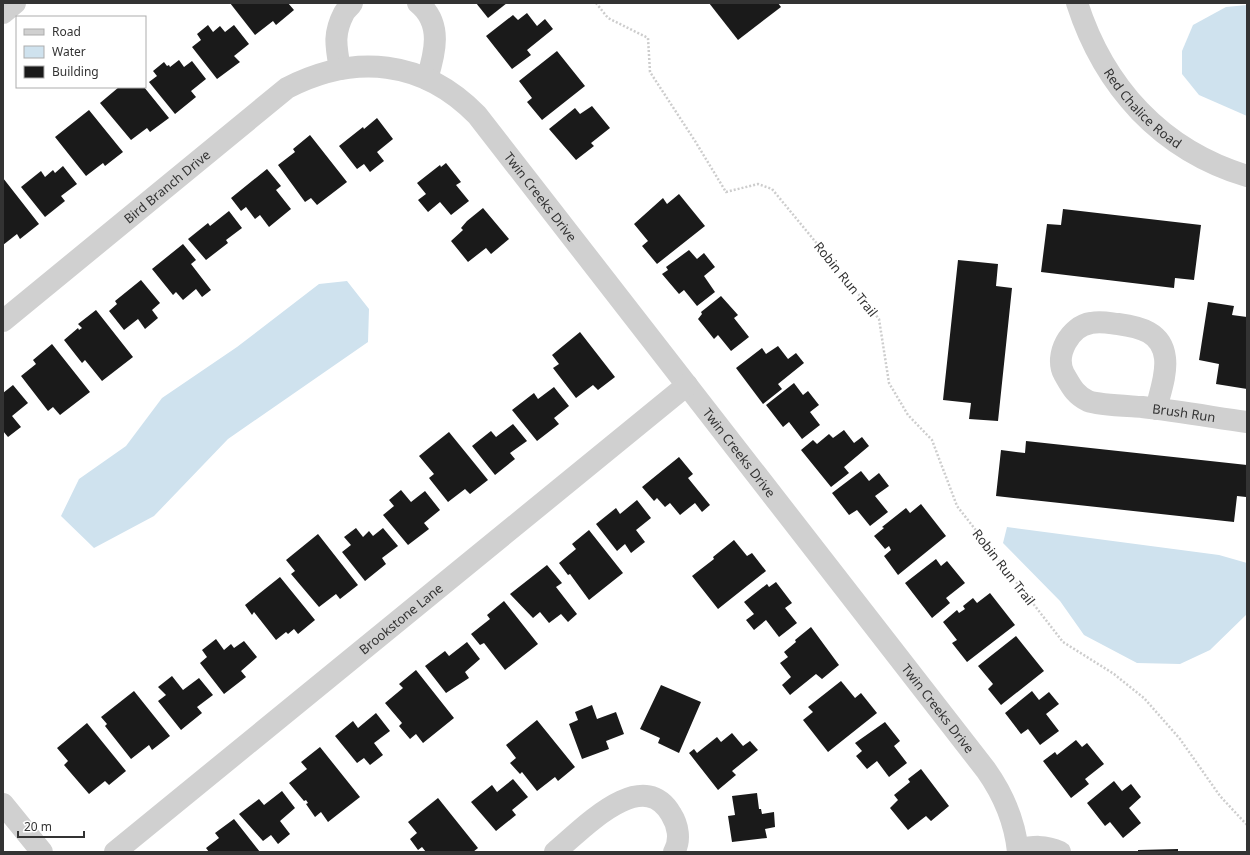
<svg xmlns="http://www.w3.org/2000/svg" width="1250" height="855" font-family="'Noto Sans',sans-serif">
  <rect width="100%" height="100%" fill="#fff"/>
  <g fill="#cfe2ee">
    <path d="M1247 5V116L1199 95 1182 74V51L1193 25 1226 7Z"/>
    <path d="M347 281 369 309 368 342 228 439 154 516 94 548 61 516 79 479 126 446 162 398 237 347 319 284Z"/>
    <path d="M1007 527 1219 555 1247 563V614L1210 650 1180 664 1137 663 1084 635 1060 601 1003 543Z"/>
  </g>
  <g fill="#1a1a1a">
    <path d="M230 3H288L294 10 276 25 273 21 255 35Z"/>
    <path d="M476 3H507L488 18Z"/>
    <path d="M709 3H778L781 7 738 40Z"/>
    <path d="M527 13 537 26 545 19 553 29 527 50 531 55 512 69 486 36 513 15 518 20Z"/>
    <path d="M208 25 213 32 220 26 225 32 234 25 249 44 234 56 240 62 217 79 192 47 201 40 197 34Z"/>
    <path d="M557 51 585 86 542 120 527 102 532 98 519 81Z"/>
    <path d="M179 60 184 67 192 61 206 79 191 91 196 97 175 114 149 82 157 76 153 71 164 62 167 66 169 65 170 67Z"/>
    <path d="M119 87H144L169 118 150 132 147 128 131 140 100 103Z"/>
    <path d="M592 106 610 128 591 143 594 146 576 160 549 129 575 108 580 114Z"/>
    <path d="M89 110 123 152 105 166 103 163 86 176 55 137Z"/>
    <path d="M377 118 393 139 377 152 384 161 370 172 364 164 357 169 339 146 363 127 364 129Z"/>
    <path d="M310 135 347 182 317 205 311 198 305 202 278 165 295 152 293 149Z"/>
    <path d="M446 163 461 182 456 185 469 201 451 215 440 202 428 212 418 200 426 194 417 183 440 165 441 167Z"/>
    <path d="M63 166 77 184 61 196 65 201 45 217 21 187 41 171 45 177 53 170 55 173Z"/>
    <path d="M267 169 281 186 276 190 291 209 269 227 260 215 255 219 246 207 241 211 231 198Z"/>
    <path d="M3 178 39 224 20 239 17 234 3 245Z"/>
    <path d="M679 194 705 226 657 264 642 246 648 241 634 224 663 198 667 204Z"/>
    <path d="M483 208 509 239 491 254 486 248 468 262 451 241 463 230 461 228 467 221Z"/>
    <path d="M1063 209 1201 225 1194 280 1175 278 1174 288 1041 272 1047 224 1061 225Z"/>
    <path d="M229 211 242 228 226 240 228 243 206 260 188 239 208 223 210 226Z"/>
    <path d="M183 244 196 260 191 264 211 290 202 297 196 289 183 300 176 292 173 295 152 269Z"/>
    <path d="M689 250 697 259 704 253 715 267 704 276 715 292 697 306 684 290 679 294 662 274 668 270 666 267Z"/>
    <path d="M958 260 998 264 996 286 1012 288 998 421 969 419 971 403 943 400Z"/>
    <path d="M141 280 160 303 152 310 158 318 145 329 138 319 124 330 109 311 117 304 115 301Z"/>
    <path d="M721 296 738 315 734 318 749 337 731 351 718 335 714 339 698 319 702 314 701 312Z"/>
    <path d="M1208 302 1234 306 1232 315 1247 317V389L1216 384 1219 364 1199 360Z"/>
    <path d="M96 310 133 357 102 381 85 360 82 363 64 340 78 328 79 330 82 328 78 324Z"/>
    <path d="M580 332 615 377 598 390 593 385 576 398 553 368 559 364 552 355Z"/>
    <path d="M52 344 90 392 60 415 53 407 48 411 21 376 36 364 33 360Z"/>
    <path d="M778 346 788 359 796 353 804 363 778 384 782 389 763 404 736 368 762 348 766 354Z"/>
    <path d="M794 383 803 395 808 391 819 405 810 412 820 425 802 439 789 422 783 427 766 405Z"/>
    <path d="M13 385 28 403 12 416 21 427 8 437 3 431V393Z"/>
    <path d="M554 387 569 406 554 418 559 424 537 441 512 410 534 393 538 399Z"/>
    <path d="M513 424 527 441 510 453 515 459 495 475 472 446 491 431 496 437Z"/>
    <path d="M844 430 854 443 862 437 869 446 844 467 849 473 831 487 801 450 813 440 817 444 829 434 833 438Z"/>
    <path d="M449 432 488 480 470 494 465 489 448 502 429 478 434 474 419 456Z"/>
    <path d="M1026 441 1247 465 1246 497 1237 496 1234 522 996 496 1001 450 1025 453Z"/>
    <path d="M679 457 693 474 688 478 710 505 702 512 695 503 680 515 670 503 665 507 657 498 654 501 642 487Z"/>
    <path d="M861 471 869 481 879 473 889 486 875 496 888 512 870 526 857 510 849 515 832 493Z"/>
    <path d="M401 490 411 502 425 491 440 510 424 523 429 529 408 545 383 515 394 506 389 500Z"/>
    <path d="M637 500 651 518 636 530 645 542 631 553 625 544 617 551 596 524 616 508 620 514Z"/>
    <path d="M921 504 946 536 898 575 884 556 891 550 889 546 885 549 874 536 884 528 882 527 906 508 910 513Z"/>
    <path d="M356 528 363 537 369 531 373 536 383 528 398 546 382 558 386 564 365 581 342 552 351 545 344 537Z"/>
    <path d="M589 530 623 573 589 600 570 574 568 575 559 563 576 549 572 544Z"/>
    <path d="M318 534 358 585 340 599 336 594 319 607 291 574 295 571 286 560Z"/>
    <path d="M734 540 747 556 752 553 766 571 718 609 692 576 714 559 713 557Z"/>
    <path d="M936 559 941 566 947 561 965 583 946 598 950 603 932 618 905 583Z"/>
    <path d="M547 565 562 583 556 587 577 614 568 622 561 614 549 623 540 612 533 618 510 594Z"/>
    <path d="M280 577 315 620 298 634 294 629 288 634 286 632 276 640 254 612 252 615 245 605Z"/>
    <path d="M776 582 792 603 785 608 797 623 779 637 766 620 754 630 746 620 754 614 744 602 767 584 769 587Z"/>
    <path d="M990 593 1015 625 967 662 952 643 957 640 943 622 957 610 959 613 965 609 963 606 973 598 977 603Z"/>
    <path d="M504 601 538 644 505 670 484 643 480 645 471 634 490 619 487 615Z"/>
    <path d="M811 627 839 665 822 679 816 674 790 695 782 685 791 677 780 663 788 657 784 652 796 642 795 640Z"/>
    <path d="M1016 636 1044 671 1001 705 988 689 993 684 978 666Z"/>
    <path d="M216 639 224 650 231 644 234 648 244 641 257 657 241 671 246 677 224 694 200 663 207 657 202 650Z"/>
    <path d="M467 642 480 659 465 672 469 678 446 693 425 666 445 651 449 656Z"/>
    <path d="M416 670 454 718 423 743 416 734 410 739 399 726 402 723 385 703 403 688 399 684Z"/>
    <path d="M172 676 183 690 199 678 213 695 197 707 202 713 181 730 158 701 166 695 158 687Z"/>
    <path d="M841 681 855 698 861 693 877 713 828 752 803 720 813 712 808 707Z"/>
    <path d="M661 685 701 702 679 753 658 743 660 738 640 729Z"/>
    <path d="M134 691 170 736 152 750 149 745 131 759 105 726 107 724 101 717Z"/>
    <path d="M1032 691 1039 700 1049 692 1059 704 1046 714 1059 731 1040 745 1028 729 1021 734 1005 713Z"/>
    <path d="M592 705 597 719 616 712 624 734 606 741 609 749 582 759 569 724 578 720 575 712Z"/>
    <path d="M376 713 390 731 374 743 383 755 370 765 364 758 357 763 335 736 353 721 358 728Z"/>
    <path d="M537 720 575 767 558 781 555 777 537 791 522 772 520 774 510 763 516 758 506 745Z"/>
    <path d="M885 722 900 741 894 746 907 763 889 777 877 761 867 769 856 756 862 751 855 743Z"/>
    <path d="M87 723 126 771 109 785 105 781 89 794 64 765 68 761 57 748Z"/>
    <path d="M732 733 743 746 750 741 758 750 732 771 736 775 718 790 689 753 694 749 697 753 717 737 721 742Z"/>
    <path d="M1076 740 1082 747 1087 743 1104 764 1085 779 1089 784 1071 798 1043 761 1055 752 1057 755Z"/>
    <path d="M320 747 360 797 328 822 321 812 315 817 306 804 308 803 306 800 304 801 289 783 307 769 301 762Z"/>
    <path d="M921 769 949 806 931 821 926 816 908 830 890 808 898 800 894 795 910 782 908 779Z"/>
    <path d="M513 779 528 797 512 810 516 815 496 831 471 802 492 785 497 792Z"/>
    <path d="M1114 781 1122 791 1131 784 1141 797 1129 808 1141 823 1123 838 1110 822 1105 826 1087 803Z"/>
    <path d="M282 791 295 808 280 821 290 834 278 844 271 835 263 841 239 814 259 799 264 805Z"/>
    <path d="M757 793 759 809H761L762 814 774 812 775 827 765 829 767 838 732 842 728 816 735 815 732 796Z"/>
    <path d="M438 798 478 848 473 852H426L422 847 418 850 410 839 417 833 408 822Z"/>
    <path d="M234 819 260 852H209L206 848 219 838 215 833Z"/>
    <path d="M1178 849V852H1138V850Z"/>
  </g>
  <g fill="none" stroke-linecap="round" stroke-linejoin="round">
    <path stroke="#cdcdcd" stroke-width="2.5" stroke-dasharray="2 2" stroke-linecap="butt" d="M596 3 608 18 648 38 650 72 695 141 726 192 758 184 772 189 879 319 889 383 908 415 932 440 957 506 1063 642 1114 674 1144 698 1180 739 1220 796 1247 825"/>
    <g stroke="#d0d0d0" stroke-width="22">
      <path d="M418 3C443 23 435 53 427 79"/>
      <path id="s1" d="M1077 3C1104 87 1161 150 1247 176"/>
      <path d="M3 13 15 3"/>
      <path d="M340 69C336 46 333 34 344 13 346 9 350 7 352 3"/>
      <path id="s2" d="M3 321 287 88C355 53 423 60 477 115L986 770C1003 794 1015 822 1018 852"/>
      <path id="s3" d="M1156 409C1160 393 1167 374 1165 358 1162 332 1140 327 1118 324 1109 323 1101 321 1091 323 1070 326 1054 355 1064 374 1071 386 1075 395 1088 401 1098 405 1129 406 1142 407 1177 411 1212 417 1247 422"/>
      <path d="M3 804 42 852"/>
      <path d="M1018 850C1033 846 1045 845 1060 852"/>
      <path id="s4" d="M115 852 687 385"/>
      <path d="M555 852C581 831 642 764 671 814 678 825 681 840 674 852"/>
    </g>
  </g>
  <g text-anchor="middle" stroke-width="4" stroke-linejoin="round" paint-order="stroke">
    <g font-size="13" fill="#333" stroke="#fff">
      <text dy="5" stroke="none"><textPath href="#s1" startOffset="126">Red Chalice Road</textPath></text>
      <text dy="5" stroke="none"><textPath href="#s2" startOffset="212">Bird Branch Drive</textPath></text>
      <text dy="5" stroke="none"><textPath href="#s2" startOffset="678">Twin Creeks Drive</textPath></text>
      <text transform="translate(846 279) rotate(51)" y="5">Robin Run Trail</text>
      <text dy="5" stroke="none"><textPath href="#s3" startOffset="342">Brush Run</textPath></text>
      <text dy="5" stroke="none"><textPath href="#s2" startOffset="1002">Twin Creeks Drive</textPath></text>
      <text transform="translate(1004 567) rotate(52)" y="5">Robin Run Trail</text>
      <text dy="5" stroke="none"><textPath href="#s4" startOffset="369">Brookstone Lane</textPath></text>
      <text dy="5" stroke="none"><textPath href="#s2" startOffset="1326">Twin Creeks Drive</textPath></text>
    </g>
  </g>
  <rect width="1250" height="855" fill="none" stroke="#333333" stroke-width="8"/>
  <rect x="16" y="16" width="130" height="72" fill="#ffffff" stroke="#adadad"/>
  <rect x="24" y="29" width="20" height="6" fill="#d0d0d0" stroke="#adadad"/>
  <text x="52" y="36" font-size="12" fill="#333333">Road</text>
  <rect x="24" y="46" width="20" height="12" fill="#cfe2ee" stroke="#adadad"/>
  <text x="52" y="56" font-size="12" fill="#333333">Water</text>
  <rect x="24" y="66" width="20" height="12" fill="#1a1a1a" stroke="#adadad"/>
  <text x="52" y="76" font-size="12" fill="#333333">Building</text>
  <path d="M18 831v6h66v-6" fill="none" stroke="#333333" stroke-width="2"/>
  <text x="24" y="831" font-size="12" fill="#333333" stroke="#ffffff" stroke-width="3" paint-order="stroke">20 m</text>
</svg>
